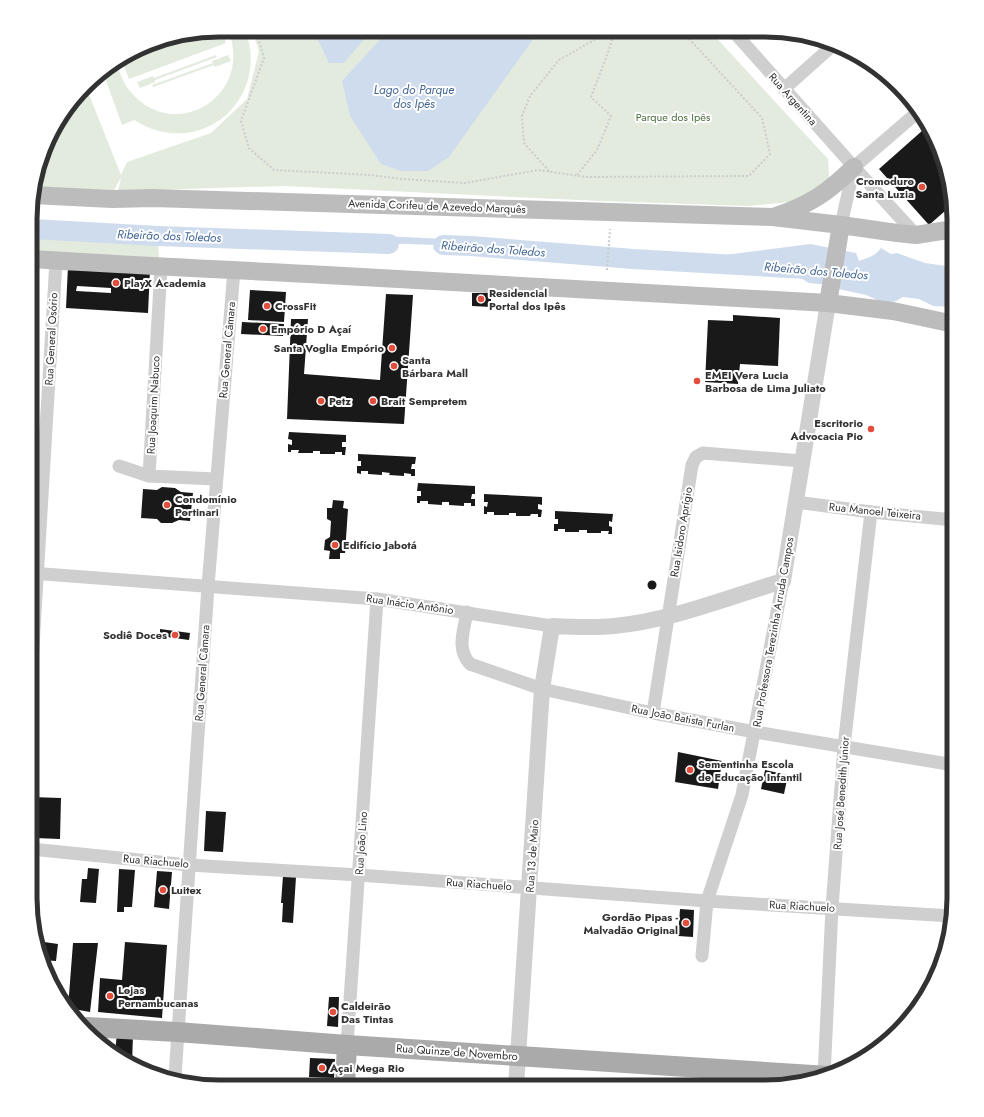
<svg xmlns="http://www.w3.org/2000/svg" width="984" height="1117" font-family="Jost,sans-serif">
  <rect width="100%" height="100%" fill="#fff"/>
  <g fill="#e3ebde">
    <path d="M222 30 226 43 129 79 122 61 158 40Z"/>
    <path d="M228 30H245C266 82 227 138 171 133 157 132 146 127 134 120L122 125 103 72 117 64C120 73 123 83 130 91 174 145 255 96 228 30Z"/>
    <path d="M252 30 710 31 828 159 829 178 819 191 789 202 748 206 600 201 284 186 118 191 121 177 111 196 33 190 55 125 86 87 121 175 127 162 211 133 247 99 259 51Z"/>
    <path d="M216 55 217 57 155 80V82L140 88 137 82 153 76 154 78Z"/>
    <path d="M228 55 231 61 215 67 214 65 153 87 152 85 213 63 212 61Z"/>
    <path d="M32 229 158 236 159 258 32 251Z"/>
  </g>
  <g fill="#cfdced">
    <path d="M313 30H372L344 63H329Z"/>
    <path d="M405 31H539L449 157 428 171H401L381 164 350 116 342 81 385 34H402Z"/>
    <path d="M290 232 514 242 717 256 810 244 856 253 859 261C869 257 874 257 881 248L891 254 897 253 925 263 954 267V307L933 306 919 299 903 297 896 301 884 303 866 295 839 289 830 285 809 283 781 267 633 259 471 246 181 237 178 235 283 234Z"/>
  </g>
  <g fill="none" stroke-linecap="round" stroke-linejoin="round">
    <g stroke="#cfdced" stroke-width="20">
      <path d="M32 229 158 236 389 244"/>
      <path d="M443 245 471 246 633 259 806 269"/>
    </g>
  </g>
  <g fill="#191919" fill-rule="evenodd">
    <path d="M923 130 939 149 944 158 953 204 929 225 879 169Z"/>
    <path d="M68 266 150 270 148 313 66 308ZM77 286 111 288V293L76 291Z"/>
    <path d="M250 290 286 292 284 322 248 320Z"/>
    <path d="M472 293H491V307L472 306Z"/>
    <path d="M386 294 413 295 404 424 287 419 291 319H308L304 374 380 380Z"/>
    <path d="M733 315 780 318 778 366 740 364 738 384 705 382 708 320 733 321Z"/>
    <path d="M242 322 284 324 283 336 241 334Z"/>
    <path d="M289 432 346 435V442H342V447H346L345 455H342V452H335V454H320V451H313V453H298L299 450H291V452H288V444L292 445V440L288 439Z"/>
    <path d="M358 454 416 457 415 464H412L411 469H415V476H411V474L404 473V476L389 475 390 473 382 472V475L368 474V471H361V474L357 473V466H361V461H358Z"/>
    <path d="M418 483 475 486V494H472L471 499H475V506H471V503H464V506L449 505V502H442V505L428 504V501H420V503H417V496H421V491H417Z"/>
    <path d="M162 487 175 488 181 492 193 493 190 521 179 520 172 523H161L157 519 141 518 143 489 157 490Z"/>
    <path d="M484 494 542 497V505L538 504V509L542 510 541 517H538V514H531L530 516H516V513H509V515H494V512H487V514H484V506L487 507 488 502H484Z"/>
    <path d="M333 500 344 501 343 508 348 509 345 553H340V559H329L330 551 324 550 325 540 330 537 331 521 327 519V508H332Z"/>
    <path d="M555 511 613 514 612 522 609 521V526L612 527V534H608L609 531H601V533H587V530H579V532H565V529H558V531H554V524H558V519H555Z"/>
    <circle cx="652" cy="585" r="4.5"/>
    <path d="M160 629 190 633 189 640 160 636Z"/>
    <path d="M678 752 722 761 718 789 675 782Z"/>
    <path d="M765 770 788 775 784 794 761 789Z"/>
    <path d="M31 797 61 798 60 839 35 838 31 832Z"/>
    <path d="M206 811 226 812 223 852 204 851Z"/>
    <path d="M88 868 99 869 96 903 80 902 82 879H87Z"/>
    <path d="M119 869 135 870 132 907H124V912H117Z"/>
    <path d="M157 871 172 872 169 909 154 907Z"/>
    <path d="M283 876 296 877 293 923 282 922 283 903H281Z"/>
    <path d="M680 909 694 910 693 937 678 936Z"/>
    <path d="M37 941 58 944 56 961 41 960Z"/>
    <path d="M125 942 167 945 162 1018 98 1012 100 978 122 980Z"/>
    <path d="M73 943H98L90 1012 68 1008Z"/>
    <path d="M329 997H339L338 1027 327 1026Z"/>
    <path d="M117 1033 133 1035 132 1064 125 1062 115 1053Z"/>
    <path d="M310 1058 335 1059 334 1078 309 1077Z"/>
  </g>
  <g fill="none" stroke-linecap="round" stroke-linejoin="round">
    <g stroke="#ccc" stroke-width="2" stroke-dasharray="2 2" stroke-linecap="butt">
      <path d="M256 30 264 58 241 121 249 148 274 170 371 175 401 179 465 183 538 170 586 177 749 176 770 154 762 118 682 31"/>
      <path d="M687 31 691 39"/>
      <path d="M549 171 524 143 522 116 530 96 559 60 596 39 615 31"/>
      <path d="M577 175 597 150 611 116 591 97 607 55 615 31"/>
      <path d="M607 270 610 229"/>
    </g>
    <g stroke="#cfcfcf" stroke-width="13">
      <path d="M733 31 854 167 916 235"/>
      <path d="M784 89 831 47"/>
      <path d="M854 167 919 111"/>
      <path d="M841 225 854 167"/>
      <path d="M161 267 149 476 216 479"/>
      <path d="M119 466 149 476"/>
      <path d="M796 502 871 512 954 520"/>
      <path d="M31 573 377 599 552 626"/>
      <path d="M467 612C464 630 456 649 470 664L542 689 653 713 755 732 954 765"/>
      <path d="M31 680 56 261"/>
      <path d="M653 713 692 465 696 457 703 453 802 461"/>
      <path d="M31 849 189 865 359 875 707 901 952 916"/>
      <path d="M702 956 707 901 742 795 783 581"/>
      <path d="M347 1045 377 599"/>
      <path d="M824 1076 832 908 844 746 871 512"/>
      <path d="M175 1077 208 586 234 270"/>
    </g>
    <path stroke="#cfcfcf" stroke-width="16" d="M516 1087 542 689 552 626C573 627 593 628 614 626 670 621 729 597 783 581L828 303"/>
    <g stroke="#bcbcbc" stroke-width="18">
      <path d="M32 195 112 199 153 198 773 217 841 225 897 233 916 235 954 229"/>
      <path d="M776 216C811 204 827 193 854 167"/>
      <path d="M32 259C124 265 216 269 308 274 481 283 654 293 828 303L893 311 954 324"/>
      <path d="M828 303 841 225"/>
    </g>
    <g stroke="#aaa" stroke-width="20">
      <path d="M87 1027 177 1032 347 1045 828 1076"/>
      <path d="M345 1087 347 1045"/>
    </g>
  </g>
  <g fill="#e24d3c" stroke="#fff" stroke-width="1.5">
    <circle cx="922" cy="187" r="4"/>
    <circle cx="116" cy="283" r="4"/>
    <circle cx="481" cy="299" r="4"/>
    <circle cx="267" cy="306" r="4"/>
    <circle cx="263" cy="329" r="4"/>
    <circle cx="392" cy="348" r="4"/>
    <circle cx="394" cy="366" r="4"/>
    <circle cx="697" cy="381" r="4"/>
    <circle cx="321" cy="401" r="4"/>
    <circle cx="373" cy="401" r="4"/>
    <circle cx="871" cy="429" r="4"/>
    <circle cx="167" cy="505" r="4"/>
    <circle cx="335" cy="545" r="4"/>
    <circle cx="175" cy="635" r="4"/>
    <circle cx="690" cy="770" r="4"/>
    <circle cx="163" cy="890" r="4"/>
    <circle cx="686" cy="923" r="4"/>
    <circle cx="110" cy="996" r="4"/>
    <circle cx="333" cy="1012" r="4"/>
    <circle cx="322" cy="1068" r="4"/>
  </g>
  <g text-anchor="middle" stroke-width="4" stroke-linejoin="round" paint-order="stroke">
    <g font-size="11" fill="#323232" stroke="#fff">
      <text transform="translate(793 99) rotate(48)" y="4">Rua Argentina</text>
      <text transform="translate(437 206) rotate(2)" y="4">Avenida Corifeu de Azevedo Marquês</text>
      <text transform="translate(51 339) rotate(-87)" y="4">Rua General Osório</text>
      <text transform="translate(227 350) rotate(-85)" y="4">Rua General Câmara</text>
      <text transform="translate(153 405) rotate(-87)" y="4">Rua Joaquim Nabuco</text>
      <text transform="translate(875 511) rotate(6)" y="4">Rua Manoel Teixeira</text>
      <text transform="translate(681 532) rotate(-81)" y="4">Rua Isidoro Aprígio</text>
      <text transform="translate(410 604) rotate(8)" y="4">Rua Inácio Antônio</text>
      <text transform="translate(773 632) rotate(-80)" y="4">Rua Professora Terezinha Arruda Campos</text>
      <text transform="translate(202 673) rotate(-86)" y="4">Rua General Câmara</text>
      <text transform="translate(683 718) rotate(11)" y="4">Rua João Batista Furlan</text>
      <text transform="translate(841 793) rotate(-86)" y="4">Rua José Benedith Júnior</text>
      <text transform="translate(361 843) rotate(-86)" y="4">Rua João Lino</text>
      <text transform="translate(532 856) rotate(-86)" y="4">Rua 13 de Maio</text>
      <text transform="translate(156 861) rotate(5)" y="4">Rua Riachuelo</text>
      <text transform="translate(479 884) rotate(4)" y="4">Rua Riachuelo</text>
      <text transform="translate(802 906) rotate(3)" y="4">Rua Riachuelo</text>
      <text transform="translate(457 1052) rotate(4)" y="4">Rua Quinze de Novembro</text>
    </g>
    <g font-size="11" fill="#4d6e40" stroke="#fff">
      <text x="673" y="121">Parque dos Ipês</text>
    </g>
    <g font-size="11" font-weight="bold" fill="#323232" stroke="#fff" text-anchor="start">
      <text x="914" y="185" text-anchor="end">Cromoduro<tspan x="914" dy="13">Santa Luzia</tspan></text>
      <text x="124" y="287">PlayX Academia</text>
      <text x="489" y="297">Residencial<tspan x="489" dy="13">Portal dos Ipês</tspan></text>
      <text x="275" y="310">CrossFit</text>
      <text x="271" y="333">Empório D Açaí</text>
      <text x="384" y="352" text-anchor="end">Santa Voglia Empório</text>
      <text x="402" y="364">Santa<tspan x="402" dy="13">Bárbara Mall</tspan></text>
      <text x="705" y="379">EMEI Vera Lucia<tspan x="705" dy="13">Barbosa de Lima Juliato</tspan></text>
      <text x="329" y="405">Petz</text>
      <text x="381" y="405">Brait Sempretem</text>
      <text x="863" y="427" text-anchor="end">Escritorio<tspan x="863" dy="13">Advocacia Pio</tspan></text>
      <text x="175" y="503">Condomínio<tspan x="175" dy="13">Portinari</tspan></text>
      <text x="343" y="549">Edifício Jabotá</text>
      <text x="167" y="639" text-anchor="end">Sodiê Doces</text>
      <text x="698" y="768">Sementinha Escola<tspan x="698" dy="13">de Educação Infantil</tspan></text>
      <text x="171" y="894">Luitex</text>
      <text x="678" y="921" text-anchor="end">Gordão Pipas -<tspan x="678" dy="13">Malvadão Original</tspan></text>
      <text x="118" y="994">Lojas<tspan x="118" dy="13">Pernambucanas</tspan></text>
      <text x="341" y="1010">Caldeirão<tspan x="341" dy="13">Das Tintas</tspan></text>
      <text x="330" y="1072">Açai Mega Rio</text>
    </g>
    <g font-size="12" font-style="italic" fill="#416594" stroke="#fff">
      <text x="414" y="94">Lago do Parque<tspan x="414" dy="14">dos Ipês</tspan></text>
      <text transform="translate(169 236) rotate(2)" y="4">Ribeirão dos Toledos</text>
      <text transform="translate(493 249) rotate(4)" y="4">Ribeirão dos Toledos</text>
      <text transform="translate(816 271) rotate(5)" y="4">Ribeirão dos Toledos</text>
    </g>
  </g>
  <path d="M0 0H984V1117H0ZM219 37H765A182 182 0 0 1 947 219V898A182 182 0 0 1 765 1080H219A182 182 0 0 1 37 898V219A182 182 0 0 1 219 37Z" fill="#fff" fill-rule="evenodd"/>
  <path fill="none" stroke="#323232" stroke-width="5" d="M219 37H765A182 182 0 0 1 947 219V898A182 182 0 0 1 765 1080H219A182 182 0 0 1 37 898V219A182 182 0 0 1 219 37Z"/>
</svg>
